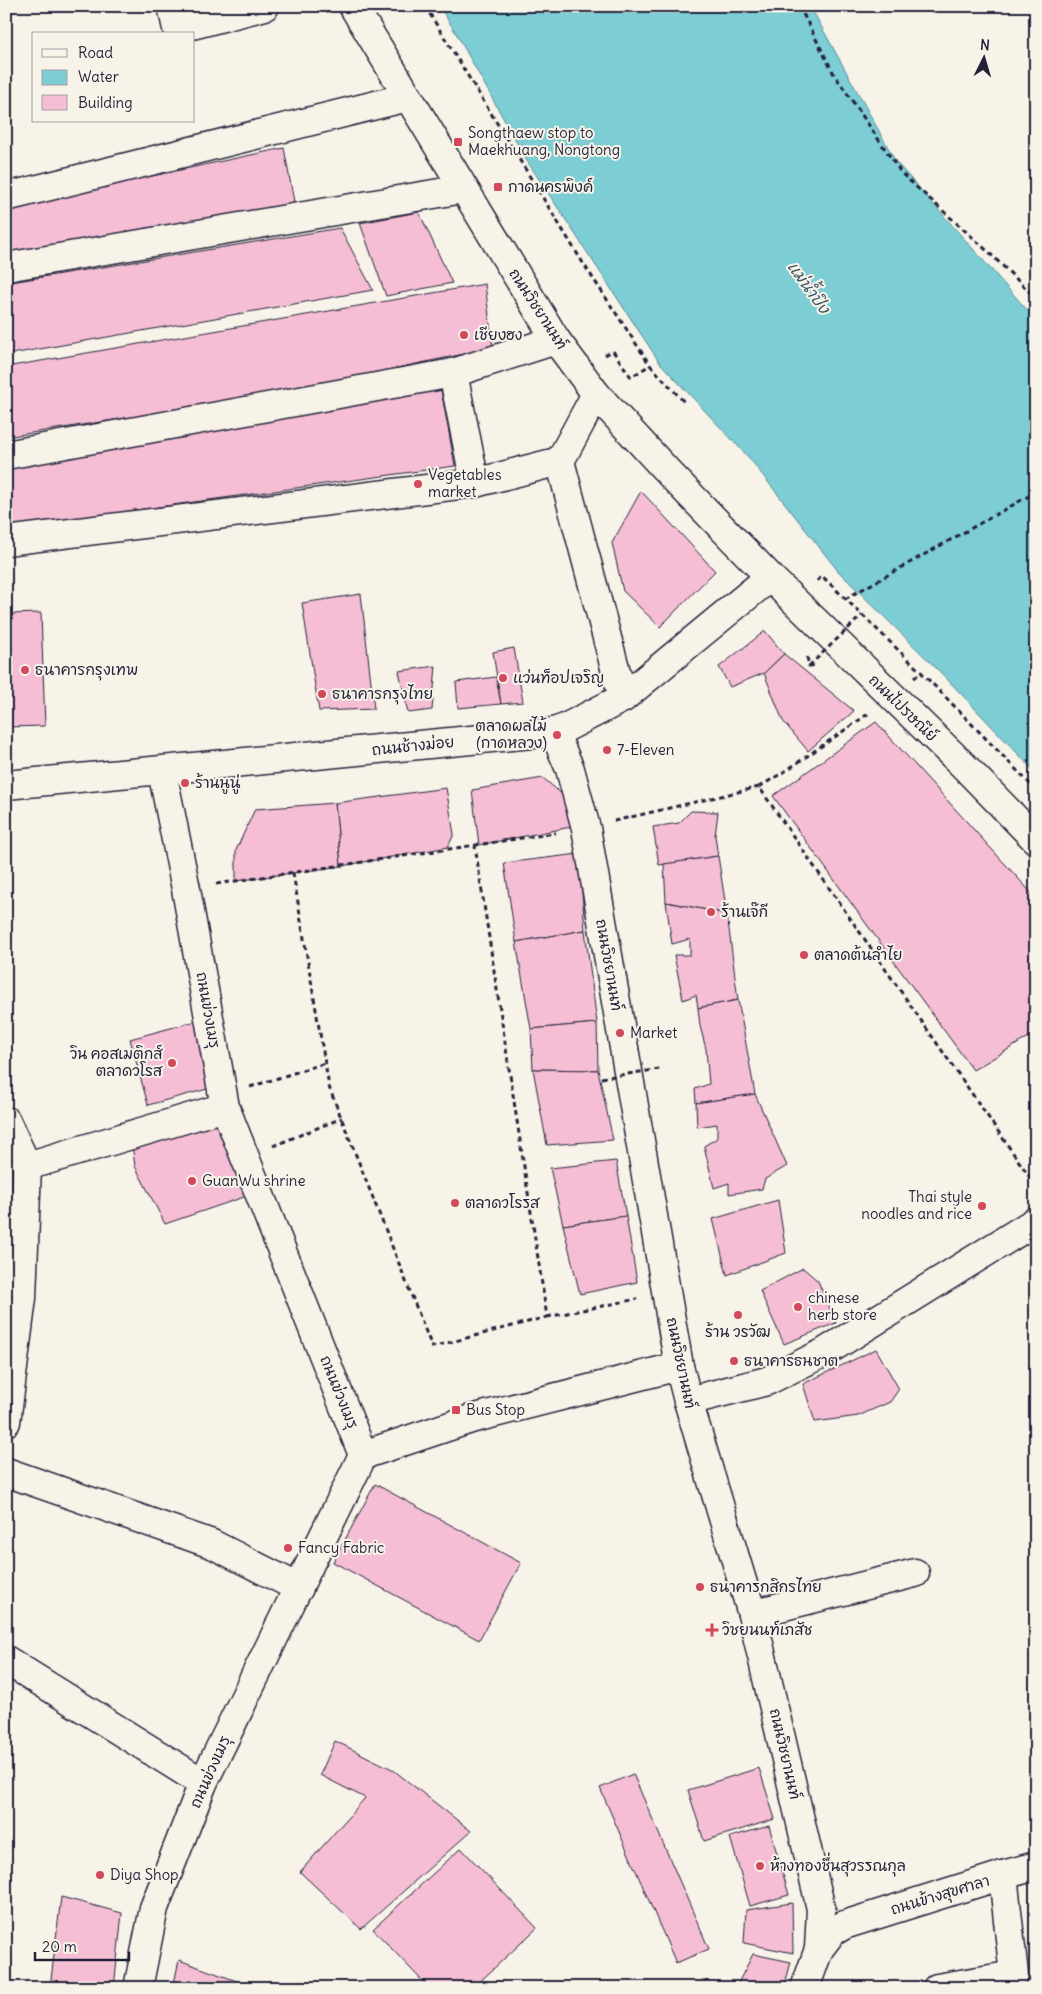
<svg xmlns="http://www.w3.org/2000/svg" width="1042" height="1994" font-family="Delius,'Playpen Sans Thai',sans-serif">
  <rect width="100%" height="100%" fill="#f7f3e8"/>
  <filter id="ink" filterUnits="userSpaceOnUse"><feTurbulence type="fractalNoise" baseFrequency=".02" numOctaves="2"/><feDisplacementMap in="SourceGraphic" scale="10" xChannelSelector="R" yChannelSelector="G"/><feConvolveMatrix kernelMatrix="1 2 1 2 8 2 1 2 1" color-interpolation-filters="sRGB"/></filter>
  <g filter="url(#ink)">
    <path fill="#7ccdd4" stroke="#588997" d="M439 6H810L896 162 1036 320V773L945 677 838 571 750 459 660 363 527 161 456 33Z"/>
    <g fill="#f6bed5" stroke="#22223b">
      <path d="M284 148 295 207 6 262V207Z"/>
      <path d="M419 212 452 283 386 296 360 223Z"/>
      <path d="M340 228 373 290 6 355V283Z"/>
      <path d="M485 284 493 348 252 398 6 437V367Z"/>
      <path d="M440 384 455 466 6 528V462Z"/>
      <path d="M641 491 715 571 660 627 623 591 612 543Z"/>
      <path d="M361 594 374 709 319 711 302 603Z"/>
      <path d="M41 613 45 726 6 727V614Z"/>
      <path d="M765 631 784 654 764 673 730 687 719 667Z"/>
      <path d="M514 648 523 702 501 704 493 652Z"/>
      <path d="M784 654 854 711 808 751 783 721 764 673Z"/>
      <path d="M436 666 432 710 408 713 399 671Z"/>
      <path d="M496 677 501 704 458 708 456 682Z"/>
      <path d="M876 722 1036 898V1033L973 1070 773 796Z"/>
      <path d="M543 778 570 801 571 827 479 845 472 790Z"/>
      <path d="M446 788 454 834 448 847 341 866 335 803Z"/>
      <path d="M335 803 341 866 236 881V850L255 809Z"/>
      <path d="M691 811 718 812 715 836 718 856 659 865 653 827 679 823Z"/>
      <path d="M579 854 585 930 516 942 504 863Z"/>
      <path d="M718 856 727 914 666 902 664 864Z"/>
      <path d="M666 902 727 914 738 1000 698 1008 696 995 683 1000 674 955H690V939L672 944Z"/>
      <path d="M585 930 597 1023 531 1029 516 942Z"/>
      <path d="M738 1000 755 1094 696 1103 695 1089 709 1084 706 1049 700 1026 698 1008Z"/>
      <path d="M204 1019 211 1088 148 1105 130 1039Z"/>
      <path d="M597 1023 598 1070 533 1069 531 1029Z"/>
      <path d="M533 1069 598 1070 613 1140 547 1145Z"/>
      <path d="M755 1094 787 1166 765 1179 762 1189 729 1194V1183L714 1188 704 1146 717 1138V1124L697 1127 696 1103Z"/>
      <path d="M218 1118 247 1196 165 1224 135 1166 132 1145Z"/>
      <path d="M616 1161 626 1216 563 1225 550 1168Z"/>
      <path d="M778 1200 786 1253 727 1275 713 1219Z"/>
      <path d="M626 1216 637 1282 580 1294 563 1225Z"/>
      <path d="M803 1268 818 1281 836 1323 784 1344 760 1291Z"/>
      <path d="M876 1349 899 1389 890 1402 858 1416 815 1422 803 1384Z"/>
      <path d="M375 1484 521 1563 479 1640 333 1562Z"/>
      <path d="M335 1741 392 1769 471 1831 361 1929 300 1872 365 1798 320 1775Z"/>
      <path d="M759 1768 775 1819 704 1841 688 1790Z"/>
      <path d="M633 1774 709 1949 676 1963 600 1788Z"/>
      <path d="M769 1826 789 1895 750 1906 730 1837Z"/>
      <path d="M461 1848 537 1928 473 1988H429L373 1929Z"/>
      <path d="M61 1897 122 1913 114 1988H50Z"/>
      <path d="M792 1903 793 1953 744 1943 746 1910Z"/>
      <path d="M753 1954 791 1962 784 1988 736 1987Z"/>
      <path d="M179 1960 256 1988H173Z"/>
    </g>
    <g fill="none" stroke-linecap="round" stroke-linejoin="round">
      <g stroke="#22223b" stroke-width="31">
        <g id="minor">
          <path d="M172 6 177 29 265 6"/>
          <path d="M353 6 556 340 596 394 668 472 770 577 963 765 1036 840"/>
          <path d="M6 197 408 97"/>
          <path d="M6 267 463 189"/>
          <path d="M453 373 475 483"/>
          <path d="M596 394 560 461 623 698"/>
          <path d="M6 455 453 373 556 340"/>
          <path d="M6 541 475 483 560 461"/>
          <path d="M554 732 570 769 586 828 679 1366 688 1401 752 1614 821 1909 819 1949 805 1988"/>
          <path d="M6 785 554 732 565 728 623 698 770 577"/>
          <path d="M6 1121 27 1166 22 1298 6 1422"/>
          <path d="M27 1166 225 1107"/>
          <path d="M688 1401 767 1381 825 1352 1036 1221"/>
          <path d="M363 1455 471 1419 679 1366"/>
          <path d="M6 1472 212 1544 299 1588"/>
          <path d="M752 1614 915 1573"/>
          <path d="M6 1660 203 1783"/>
          <path d="M819 1949 832 1932 844 1925 1003 1875 1036 1866"/>
          <path d="M138 1988 154 1908 203 1783 363 1455 225 1107 186 889 162 771"/>
          <path d="M937 1988 1014 1975 1003 1875"/>
        </g>
      </g>
      <g stroke="#22223b" stroke-width="3" stroke-dasharray="5 4" stroke-linecap="butt">
        <path d="M425 6 583 263 650 365 686 404"/>
        <path d="M799 6 834 74 902 174 981 245 1036 298"/>
        <path d="M605 355 613 351 631 377 650 365"/>
        <path d="M817 581 822 576 921 672 1036 790"/>
        <path d="M845 599 1036 492"/>
        <path d="M807 657 809 666 817 665"/>
        <path d="M914 678 921 672"/>
        <path d="M868 714 787 770 759 787 1036 1186"/>
        <path d="M614 821 759 787"/>
        <path d="M293 873 329 1087 432 1347 547 1317 475 846"/>
        <path d="M216 884 556 833"/>
        <path d="M250 1087 325 1063"/>
        <path d="M273 1146 342 1118"/>
        <path d="M547 1317 637 1299"/>
      </g>
      <use href="#minor" stroke="#f7f3e8" stroke-width="28"/>
      <g stroke="#22223b" stroke-width="3" stroke-dasharray="5 4" stroke-linecap="butt">
        <path d="M809 666 862 615"/>
        <path d="M601 1078 660 1069"/>
      </g>
    </g>
  </g>
  <g fill="#d1495b" stroke="#f7f3e8" stroke-width="2">
    <rect x="453" y="137" width="10" height="10" rx="2.5"/>
    <rect x="493" y="182" width="10" height="10" rx="2.5"/>
    <circle cx="464" cy="335" r="5"/>
    <circle cx="418" cy="484" r="5"/>
    <circle cx="25" cy="670" r="5"/>
    <circle cx="503" cy="678" r="5"/>
    <circle cx="322" cy="694" r="5"/>
    <circle cx="557" cy="735" r="5"/>
    <circle cx="607" cy="750" r="5"/>
    <circle cx="185" cy="783" r="5"/>
    <circle cx="711" cy="912" r="5"/>
    <circle cx="804" cy="955" r="5"/>
    <circle cx="620" cy="1033" r="5"/>
    <circle cx="172" cy="1063" r="5"/>
    <circle cx="192" cy="1181" r="5"/>
    <circle cx="455" cy="1203" r="5"/>
    <circle cx="982" cy="1206" r="5"/>
    <circle cx="798" cy="1307" r="5"/>
    <circle cx="738" cy="1315" r="5"/>
    <circle cx="734" cy="1361" r="5"/>
    <rect x="451" y="1405" width="10" height="10" rx="2.5"/>
    <circle cx="288" cy="1548" r="5"/>
    <circle cx="700" cy="1587" r="5"/>
    <path d="M709.5 1622.5h5v5h5v5h-5v5h-5v-5h-5v-5h5z"/>
    <circle cx="760" cy="1866" r="5"/>
    <circle cx="100" cy="1875" r="5"/>
  </g>
  <g text-anchor="middle" stroke-width="4" stroke-linejoin="round" paint-order="stroke">
    <g font-size="15" fill="#22223b" stroke="#f7f3e8" text-anchor="start">
      <text x="468" y="138">Songthaew stop to<tspan x="468" dy="17">Maekhuang, Nongtong</tspan></text>
      <text x="508" y="192">กาดนครพิงค์</text>
      <text x="474" y="340">เชียงฮง</text>
      <text x="428" y="480">Vegetables<tspan x="428" dy="17">market</tspan></text>
      <text x="35" y="675">ธนาคารกรุงเทพ</text>
      <text x="513" y="683">แว่นท็อปเจริญ</text>
      <text x="332" y="699">ธนาคารกรุงไทย</text>
      <text x="547" y="731" text-anchor="end">ตลาดผลไม้<tspan x="547" dy="17">(กาดหลวง)</tspan></text>
      <text x="617" y="755">7-Eleven</text>
      <text x="195" y="788">ร้านนูนู่</text>
      <text x="721" y="917">ร้านเจ๊กี</text>
      <text x="814" y="960">ตลาดต้นลำไย</text>
      <text x="630" y="1038">Market</text>
      <text x="162" y="1059" text-anchor="end">วิน คอสเมติกส์<tspan x="162" dy="17">ตลาดวโรส</tspan></text>
      <text x="202" y="1186">GuanWu shrine</text>
      <text x="972" y="1202" text-anchor="end">Thai style<tspan x="972" dy="17">noodles and rice</tspan></text>
      <text x="465" y="1208">ตลาดวโรรส</text>
      <text x="808" y="1303">chinese<tspan x="808" dy="17">herb store</tspan></text>
      <text x="738" y="1337" text-anchor="middle">ร้าน วรวัฒ</text>
      <text x="744" y="1366">ธนาคารธนชาต</text>
      <text x="466" y="1415">Bus Stop</text>
      <text x="298" y="1553">Fancy Fabric</text>
      <text x="710" y="1592">ธนาคารกสิกรไทย</text>
      <text x="722" y="1635">วิชยนนท์เภสัช</text>
      <text x="770" y="1871">ห้างทองชื่นสุวรรณกุล</text>
      <text x="110" y="1880">Diya Shop</text>
    </g>
    <g font-size="15" fill="#22223b" stroke="#f7f3e8">
      <text transform="translate(538 309) rotate(57)" y="5">ถนนวิชยานนท์</text>
      <text transform="translate(903 708) rotate(44)" y="5">ถนนไปรษณีย์</text>
      <text transform="translate(413 746) rotate(-6)" y="5">ถนนช้างม่อย</text>
      <text transform="translate(609 965) rotate(80)" y="5">ถนนวิชยานนท์</text>
      <text transform="translate(208 1010) rotate(80)" y="5">ถนนข่วงเมรุ</text>
      <text transform="translate(681 1363) rotate(78)" y="5">ถนนวิชยานนท์</text>
      <text transform="translate(339 1392) rotate(68)" y="5">ถนนข่วงเมรุ</text>
      <text transform="translate(785 1754) rotate(77)" y="5">ถนนวิชยานนท์</text>
      <text transform="translate(210 1772) rotate(-66)" y="5">ถนนข่วงเมรุ</text>
      <text transform="translate(940 1895) rotate(-17)" y="5">ถนนข้างสุขศาลา</text>
    </g>
    <g font-size="16" font-style="italic" fill="#3d5569" stroke="#f7f3e8">
      <text transform="translate(809 287) rotate(54)" y="6">แม่น้ำปิง</text>
    </g>
  </g>
  <rect width="1042" height="1994" fill="none" stroke="#f7f3e8" stroke-width="25"/>
  <rect x="12" y="12" width="1017" height="1969" fill="none" stroke="#22223b" stroke-width="2" filter="url(#ink)"/>
  <rect x="32" y="32" width="162" height="90" fill="#f7f3e8" stroke="#a29fa3"/>
  <rect x="42" y="49" width="25" height="8" fill="#f7f3e8" stroke="#a29fa3"/>
  <text x="78" y="58" font-size="15" fill="#22223b">Road</text>
  <rect x="42" y="70" width="25" height="15" fill="#7ccdd4" stroke="#a29fa3"/>
  <text x="78" y="82" font-size="15" fill="#22223b">Water</text>
  <rect x="42" y="95" width="25" height="15" fill="#f6bed5" stroke="#a29fa3"/>
  <text x="78" y="108" font-size="15" fill="#22223b">Building</text>
  <g transform="translate(984 58) rotate(5)" stroke="#f7f3e8" stroke-width="4" paint-order="stroke">
  <path d="M0-4L9 19L0 12L-9 19Z" fill="#22223b"/>
  <text y="-8" font-size="14" font-weight="bold" text-anchor="middle" fill="#22223b">N</text>
  </g>
  <path d="M35 1952v8h94v-8" fill="none" stroke="#22223b" stroke-width="2.5"/>
  <text x="42" y="1952" font-size="15" fill="#22223b" stroke="#f7f3e8" stroke-width="4" paint-order="stroke">20 m</text>
</svg>
